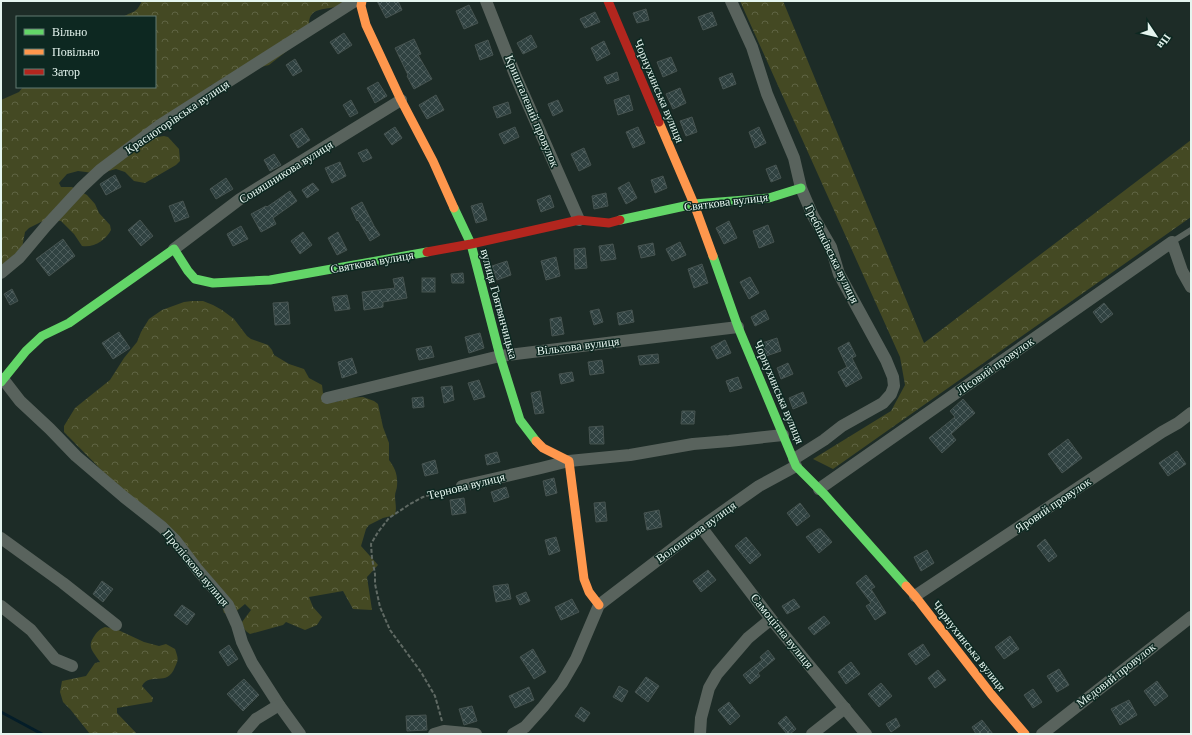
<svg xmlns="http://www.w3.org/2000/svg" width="1192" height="735" font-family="Georgia,serif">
  <defs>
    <pattern id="forest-crowns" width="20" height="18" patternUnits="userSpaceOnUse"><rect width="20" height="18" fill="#444923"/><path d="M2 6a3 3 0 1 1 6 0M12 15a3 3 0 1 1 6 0" fill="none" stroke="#5f6443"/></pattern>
    <pattern id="building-cross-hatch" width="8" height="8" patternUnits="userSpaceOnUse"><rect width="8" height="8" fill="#304241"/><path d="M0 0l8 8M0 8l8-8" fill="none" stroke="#4e5e5d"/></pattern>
  </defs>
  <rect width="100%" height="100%" fill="#1d2c27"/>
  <g fill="url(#forest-crowns)">
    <path d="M142 1H348C329 15 304 0 310 33L269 65 245 71 227 80 211 85 196 103 160 132 158 137 164 136 168 137 179 149 180 161 176 165 145 183 134 181 125 172 116 169 105 172 101 174 78 171 67 174 59 183 61 187H72L87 195 95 204 99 213 110 225 111 230C106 240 94 248 82 246L74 234 61 221 45 220 29 228 25 232 22 248 1 266V100L19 92 23 87H155V17H123C134 10 135 15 142 1Z"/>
    <path d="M740 1H783L924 343 1191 140V217L833 469 813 459 891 411 905 385 900 357Z"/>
    <path d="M192 301H203L213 305 222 310 234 319 247 336 251 339 268 345 272 350 274 355 289 364 304 369 309 378 322 385 323 393 336 402 346 398 363 397 374 401 378 404 383 427 389 443V460C395 468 398 475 397 486 397 489 395 492 395 496 395 502 397 508 395 515L383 518 369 525 366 529 361 546 378 565 367 577 372 610 353 609 343 591 309 597 313 607 322 617 317 625 305 630 286 622 283 625 250 634C245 631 243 628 242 622L251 610 245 604 233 614 224 613 218 593 128 497 64 432V426L75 408 110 380 124 358 137 342 141 332 149 319 162 310 184 302Z"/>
    <path d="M105 627 116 629 144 642 159 646 166 644 175 649C178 658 179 659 175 667 167 688 150 671 142 686L153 698 152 702 117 708V713L137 734H114L112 733 107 734H90L70 709 63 702 60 692 62 681 86 676 95 663 100 662C93 651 86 647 95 635 98 631 100 629 105 627Z"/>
  </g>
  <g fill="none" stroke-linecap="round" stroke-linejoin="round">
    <path stroke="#041d28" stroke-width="3" d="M1 712 42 734"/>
  </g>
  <g fill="url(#building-cross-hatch)" stroke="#475451">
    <path d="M377 1H398L402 10 386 18Z"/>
    <path d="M469 5 478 23 464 29 456 11Z"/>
    <path d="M646 9 649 20 637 23 633 13Z"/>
    <path d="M595 12 600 22 585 28 580 19Z"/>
    <path d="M712 12 717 25 703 30 698 17Z"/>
    <path d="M344 33 352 45 338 54 330 42Z"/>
    <path d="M531 35 537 47 523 54 517 43Z"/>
    <path d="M414 39 421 54 418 55 432 79 414 89 407 76 408 75 395 48Z"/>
    <path d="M488 40 493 55 480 60 475 45Z"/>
    <path d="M604 41 610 54 597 61 591 48Z"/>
    <path d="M671 57 677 71 663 77 657 62Z"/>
    <path d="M295 59 302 71 293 76 286 65Z"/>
    <path d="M617 72 619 80 607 84 604 77Z"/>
    <path d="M732 73 736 84 723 89 719 78Z"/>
    <path d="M378 82 387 96 375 103 367 88Z"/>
    <path d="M680 88 686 103 673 109 666 94Z"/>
    <path d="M436 95 444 110 427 119 419 105Z"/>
    <path d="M629 95 633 110 618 115 614 100Z"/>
    <path d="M351 100 358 113 350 117 343 105Z"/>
    <path d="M558 100 563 111 553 116 548 104Z"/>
    <path d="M508 102 511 113 497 118 493 107Z"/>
    <path d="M692 117 697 132 686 136 680 121Z"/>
    <path d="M395 127 402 138 392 145 384 134Z"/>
    <path d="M515 127 519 137 504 144 499 134Z"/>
    <path d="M638 127 645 143 633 148 626 132Z"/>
    <path d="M759 127 766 143 755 148 749 132Z"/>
    <path d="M302 128 310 140 298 148 290 135Z"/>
    <path d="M584 148 591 165 579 171 571 154Z"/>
    <path d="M367 149 372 158 363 162 358 153Z"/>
    <path d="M274 154 281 165 270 171 264 160Z"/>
    <path d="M340 162 346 176 332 183 325 168Z"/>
    <path d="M776 165 781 178 771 182 766 169Z"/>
    <path d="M115 175 121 187 106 195 100 184Z"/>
    <path d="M663 176 667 188 655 193 651 180Z"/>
    <path d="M226 178 233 189 216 199 210 189Z"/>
    <path d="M629 182 637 198 626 204 618 188Z"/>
    <path d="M313 183 319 190 307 198 302 190Z"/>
    <path d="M290 191 297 201 273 218 276 224 261 232 251 214 266 206 267 207Z"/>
    <path d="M606 193 608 206 594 209 592 196Z"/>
    <path d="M550 195 554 207 541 212 537 200Z"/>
    <path d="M183 201 189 217 175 222 169 206Z"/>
    <path d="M362 202 374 226 380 235 370 241 358 220 357 221 351 208Z"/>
    <path d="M482 203 487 220 476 223 471 206Z"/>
    <path d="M140 220 153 236 141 246 128 230Z"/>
    <path d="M729 221 737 238 724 244 716 228Z"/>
    <path d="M768 225 774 242 759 248 753 231Z"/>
    <path d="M241 226 248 239 233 246 227 234Z"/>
    <path d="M303 232 312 245 300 254 291 241Z"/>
    <path d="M338 232 347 250 337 255 328 238Z"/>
    <path d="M63 239 75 256 49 276 36 259Z"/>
    <path d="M680 242 686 255 672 261 666 249Z"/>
    <path d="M653 243 655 255 641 258 638 246Z"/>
    <path d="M613 244 616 259 601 261 599 246Z"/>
    <path d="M585 248 587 268 575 269 574 249Z"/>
    <path d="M556 257 560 276 546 280 541 261Z"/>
    <path d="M507 261 511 275 497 280 492 266Z"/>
    <path d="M702 264 708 283 694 288 688 269Z"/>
    <path d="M463 273 464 283H452L451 274Z"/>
    <path d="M403 277 407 298 383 302V307L364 310 362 292 395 288 393 279Z"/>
    <path d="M750 277 759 293 749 299 740 282Z"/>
    <rect x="422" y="278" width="13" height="14"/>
    <path d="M12 289 18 301 10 305 4 294Z"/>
    <path d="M347 295 350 309 335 311 332 297Z"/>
    <path d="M288 302 290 324 275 325 273 303Z"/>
    <path d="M1104 303 1113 314 1101 323 1093 312Z"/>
    <path d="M599 309 603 322 594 325 590 311Z"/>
    <path d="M632 310 634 322 619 325 617 313Z"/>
    <path d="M765 310 769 319 755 326 751 317Z"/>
    <path d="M561 317 564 334 552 336 550 319Z"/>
    <path d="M119 332 130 348 113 359 102 343Z"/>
    <path d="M480 333 484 348 469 353 465 337Z"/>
    <path d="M777 338 781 351 766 356 762 343Z"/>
    <path d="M725 340 731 353 717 359 711 347Z"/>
    <path d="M849 342 856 356 852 358 862 378 846 387 838 372 847 367 838 348Z"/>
    <path d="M431 346 434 357 419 360 416 349Z"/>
    <path d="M658 354 659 363 640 365 638 356Z"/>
    <path d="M352 358 357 373 342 378 338 362Z"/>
    <path d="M602 360 604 373 590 375 588 362Z"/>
    <path d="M788 363 793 374 781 379 777 368Z"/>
    <path d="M572 372 574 381 561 384 559 374Z"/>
    <path d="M738 377 742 388 730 392 726 381Z"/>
    <path d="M479 380 485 397 474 400 468 383Z"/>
    <path d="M452 386 454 400 444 403 441 387Z"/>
    <path d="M540 391 544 413 535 414 531 393Z"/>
    <path d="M803 392 807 403 793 409 789 398Z"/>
    <path d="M423 397 424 407 413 408 412 398Z"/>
    <path d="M963 399 975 413 951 434 956 440 942 453 929 438 955 417 950 411Z"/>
    <path d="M682 411H695L694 424H681Z"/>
    <path d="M603 426 604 444H590L589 427Z"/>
    <path d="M1068 439 1082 458 1062 473 1048 454Z"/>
    <path d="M1177 451 1186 464 1168 476 1159 463Z"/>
    <path d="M497 452 500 462 487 465 485 455Z"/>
    <path d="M435 460 438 473 425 476 422 464Z"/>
    <path d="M554 478 557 493 546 496 543 481Z"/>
    <path d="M506 487 509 497 494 502 491 492Z"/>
    <path d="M464 498 466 513 452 515 450 500Z"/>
    <path d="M605 502 607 521 596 522 594 503Z"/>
    <path d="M800 503 810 516 797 526 787 513Z"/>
    <path d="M659 510 662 527 647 530 644 513Z"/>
    <path d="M818 529H821L832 542 819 553 806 537Z"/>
    <path d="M556 537 560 551 549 555 545 540Z"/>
    <path d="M746 537 761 555 750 564 735 546Z"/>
    <path d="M1045 539 1057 556 1049 562 1037 546Z"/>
    <path d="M927 550 934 563 921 571 914 557Z"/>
    <path d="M708 570 716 580 701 592 693 581Z"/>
    <path d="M866 575 875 587 871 589 886 613 875 620 866 606 871 603 856 583Z"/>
    <path d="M102 581 113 589 103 602 93 594Z"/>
    <path d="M508 584 511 599 496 602 493 586Z"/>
    <path d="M526 592 530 601 520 605 516 596Z"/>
    <path d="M572 599 579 612 561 620 555 607Z"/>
    <path d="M794 599 800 607 787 614 782 606Z"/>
    <path d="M182 605 195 614 187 625 174 615Z"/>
    <path d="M824 616 830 623 814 635 808 628Z"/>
    <path d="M1010 636 1019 649 1004 659 995 647Z"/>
    <path d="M923 644 930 655 916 665 908 654Z"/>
    <path d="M229 645 238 659 228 666 219 652Z"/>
    <path d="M533 649 546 672 534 679 520 657Z"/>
    <path d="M768 650 775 659 758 673 760 676 750 684 743 675 762 660 760 657Z"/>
    <path d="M851 662 860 674 846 684 838 672Z"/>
    <path d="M1059 669 1069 685 1057 692 1047 676Z"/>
    <path d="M938 670 946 680 935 688 928 678Z"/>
    <path d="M646 677 659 686 648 702 635 692Z"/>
    <path d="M244 679 259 695 243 711 227 694Z"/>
    <path d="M1157 681 1168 696 1155 706 1144 691Z"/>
    <path d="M881 683 892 696 879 707 868 694Z"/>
    <path d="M619 686 628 691 622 702 613 697Z"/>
    <path d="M529 687 534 700 515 708 509 696Z"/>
    <path d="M1033 689 1042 702 1033 708 1024 695Z"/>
    <path d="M1129 700 1137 715 1120 725 1111 709Z"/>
    <path d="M729 702 740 716 730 725 718 710Z"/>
    <path d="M472 706 477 721 464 725 459 709Z"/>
    <path d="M581 707 590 713 584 722 575 716Z"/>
    <path d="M426 715 427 730 407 731 406 716Z"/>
    <path d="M786 716 796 729 790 734H787L778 723Z"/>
    <path d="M896 718 900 726 891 732 886 724Z"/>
    <path d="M982 720 993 734H976L972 727Z"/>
  </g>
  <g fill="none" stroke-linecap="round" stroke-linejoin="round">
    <path stroke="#606a64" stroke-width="2" stroke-dasharray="4 2" stroke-linecap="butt" d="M442 721 435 696 421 672 390 630 380 607 375 584V574L372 558 371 544 378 532 389 518 410 504 423 497 453 488"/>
    <path stroke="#59635d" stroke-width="6" d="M1172 242 1191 230"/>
    <g stroke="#59635d" stroke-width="12">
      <path d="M486 1 516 77 579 220"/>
      <path d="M731 1 752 47 767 94 794 158 801 188 813 216 831 247 839 274 886 360 893 377 894 386 891 394 883 403 842 426 824 440 794 459"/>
      <path d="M174 249 240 199 401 100"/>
      <path d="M1 273 19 258 46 226 82 187 100 170 160 125 355 1"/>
      <path d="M3 379 20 401 50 429 76 456 124 497 162 527 175 540 197 569 228 605 237 625 242 642 252 663 279 705 300 734"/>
      <path d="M327 398 500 356 738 327"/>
      <path d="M462 486 541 468 569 461 630 455 693 444 729 441 783 435"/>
      <path d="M819 489 1172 242 1182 271 1191 287"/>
      <path d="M701 527 771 619 866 734"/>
      <path d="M1 538 63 583 116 625"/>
      <path d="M915 596 1162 432 1178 423 1191 413"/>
      <path d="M1 606 31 630 55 659 72 666"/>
      <path d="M243 734 256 719 279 705"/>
      <path d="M434 734 444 731 476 734"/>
      <path d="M513 734 525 727 543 707 562 683 576 659 599 605 701 527 759 486 796 466"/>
      <path d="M700 734 701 718 709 688 717 674 748 638 771 619"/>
      <path d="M812 734 845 708"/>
      <path d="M1042 734 1191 617"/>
    </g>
    <g stroke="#63d668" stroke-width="9">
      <path d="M454 208 471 244 500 356 520 420 536 441"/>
      <path d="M620 220 694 204 769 198 801 188"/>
      <path d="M713 256 738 327 796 466 825 495 906 586"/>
      <path d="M1 382 26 351 42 336 69 323 174 249 188 271 195 279 213 283 270 280 427 252"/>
    </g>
    <g stroke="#ff974d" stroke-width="9">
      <path d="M362 1 361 6 366 25 401 100 433 161 454 208"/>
      <path d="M659 122 694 204 713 256"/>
      <path d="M536 441 543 448 569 461 584 579 589 592 599 605"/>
      <path d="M906 586 915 596 991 694 1025 734"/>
    </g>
    <g stroke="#b3261e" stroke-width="9">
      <path d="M608 1 659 122"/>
      <path d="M427 252 471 244 579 220 609 223 620 220"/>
    </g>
  </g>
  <g text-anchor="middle" stroke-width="3" stroke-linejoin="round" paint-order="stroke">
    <g font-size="12" fill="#e5f5ef" stroke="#0d2821">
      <text transform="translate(659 91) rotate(67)" y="4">Чорнухинська вулиця</text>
      <text transform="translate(532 111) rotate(67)" y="4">Кришталевий провулок</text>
      <text transform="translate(177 117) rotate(-34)" y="4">Красногорівська вулиця</text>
      <text transform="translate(286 172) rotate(-32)" y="4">Соняшникова вулиця</text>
      <text transform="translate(726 202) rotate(-7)" y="4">Святкова вулиця</text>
      <text transform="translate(832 254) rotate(64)" y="4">Гребінківська вулиця</text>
      <text transform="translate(372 262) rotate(-10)" y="4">Святкова вулиця</text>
      <text transform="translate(499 304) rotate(75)" y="4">вулиця Говтвянчицька</text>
      <text transform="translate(578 346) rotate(-7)" y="4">Вільхова вулиця</text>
      <text transform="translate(995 366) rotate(-35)" y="4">Лісовий провулок</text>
      <text transform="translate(779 392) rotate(67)" y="4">Чорнухинська вулиця</text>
      <text transform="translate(466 486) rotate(-14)" y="4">Тернова вулиця</text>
      <text transform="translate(1053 505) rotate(-34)" y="4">Яровий провулок</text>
      <text transform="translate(696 532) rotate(-36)" y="4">Волошкова вулиця</text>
      <text transform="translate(196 568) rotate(50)" y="4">Проліскова вулиця</text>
      <text transform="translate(782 631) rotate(51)" y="4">Самоцітна вулиця</text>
      <text transform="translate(969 646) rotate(52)" y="4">Чорнухинська вулиця</text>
      <text transform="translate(1116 675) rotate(-38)" y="4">Медовий провулок</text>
    </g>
  </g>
  <rect width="1192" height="735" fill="none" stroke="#e5f5ef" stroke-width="4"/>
  <rect x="16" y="16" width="140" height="72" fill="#0d2821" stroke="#637a73"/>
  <rect x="24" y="29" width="20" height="6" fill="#63d668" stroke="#637a73"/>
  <text x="52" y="36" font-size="12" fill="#e5f5ef">Вільно</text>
  <rect x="24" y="49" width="20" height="6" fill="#ff974d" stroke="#637a73"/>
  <text x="52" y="56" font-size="12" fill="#e5f5ef">Повільно</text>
  <rect x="24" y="69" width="20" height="6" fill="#b3261e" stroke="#637a73"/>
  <text x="52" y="76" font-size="12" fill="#e5f5ef">Затор</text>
  <g transform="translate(1156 36) rotate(125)" stroke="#0d2821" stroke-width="3" paint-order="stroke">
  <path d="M0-3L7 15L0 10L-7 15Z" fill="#e5f5ef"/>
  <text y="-6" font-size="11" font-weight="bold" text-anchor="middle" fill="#e5f5ef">Пн</text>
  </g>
</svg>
